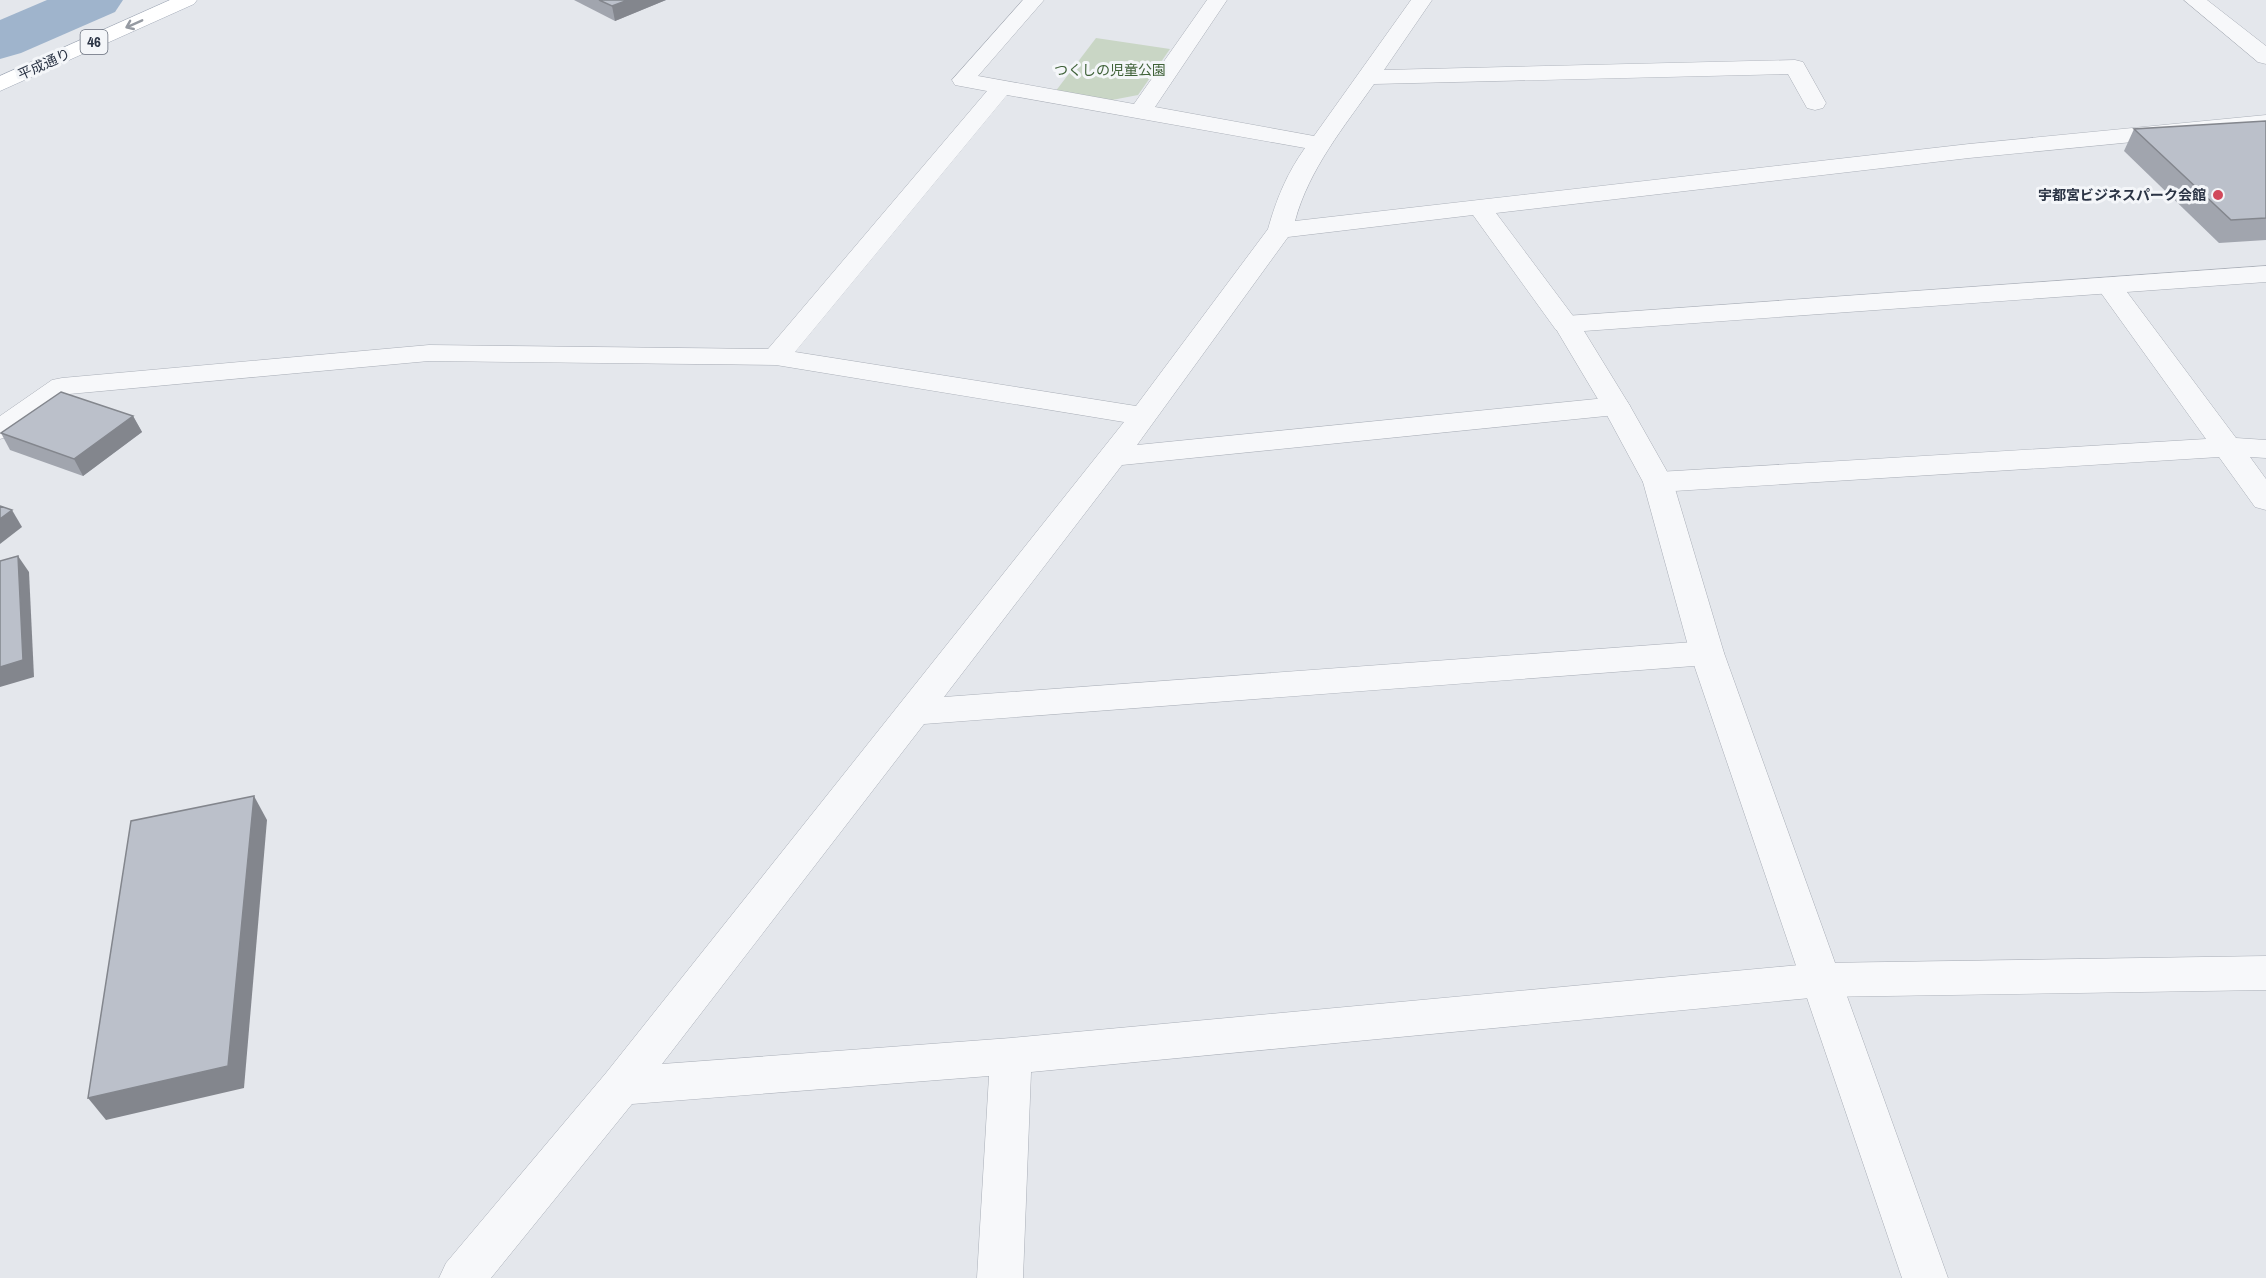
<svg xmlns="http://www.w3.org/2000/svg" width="2266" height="1278" font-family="'Archivo Narrow','Noto Sans JP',sans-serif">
  <rect width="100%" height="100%" fill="#e4e7ec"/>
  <path fill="#c9d6c5" d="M1096 38 1170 49 1138 95 1112 100 1055 92Z"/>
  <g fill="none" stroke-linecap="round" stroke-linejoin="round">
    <path fill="#9fb4cc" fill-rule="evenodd" d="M47 0H123L115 12 21 53 0 59V20Z"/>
    <g stroke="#a9aeb7" stroke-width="1">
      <g id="minor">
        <path d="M1023 0H1044L978 76 1134 104 1207 0H1227L1155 107 1314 136 1411 0H1432L1384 70 1795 60 1803 62 1826 103 1823 108 1815 110 1807 108 1788 74 1374 84C1344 127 1309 169 1295 221L1969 144 2266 115V129L1969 158 1496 213 1579 324 1576 330 1566 332 1556 330 1473 215 1288 237 1137 445 1616 397 1626 400 1630 406 1626 412 1616 415 1122 465 944 697 1707 641 1719 645 1724 653 1719 661 1707 665 924 724 662 1064 1011 1038 1821 963 2266 956V990L1821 997 1031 1072 1023 1278H977L989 1076 632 1104 491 1278H439L446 1263 606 1073 1124 422 776 365 429 361 69 394 10 436 0 439V416L52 380 62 378 429 345 768 349 987 91 955 85 952 80ZM1007 95 1305 148C1287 173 1276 200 1268 229L1136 406 795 352Z"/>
        <path d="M2184 0H2207L2266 46V64L2258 62Z"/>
        <path d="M2109 278 2118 280 2236 438 2266 440V458L2250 457 2266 479V510L2255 507 2219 457 1658 492 1647 489 1643 482 1647 475 1658 472 2206 439 2096 286 2100 280Z"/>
      </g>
    </g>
    <g stroke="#a9aeb7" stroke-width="1">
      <path id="tertiary" d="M2266 266V282L1584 331 1630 406 1673 482 1724 653 1948 1278H1902L1690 653 1643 482 1602 406 1553 324 1556 318 1566 316Z"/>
    </g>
    <g stroke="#a3abb8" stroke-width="1">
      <path id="primary" d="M170 0H197L194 4 0 91V76Z"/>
    </g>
    <use href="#minor" fill="#f7f8fa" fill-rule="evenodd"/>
    <use href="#tertiary" fill="#f7f8fa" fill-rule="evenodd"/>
    <use href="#primary" fill="#fff" fill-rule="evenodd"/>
  </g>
  <g fill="#a1a5ae">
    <path d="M574 0H666L615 21Z"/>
    <path d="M2266 121V240L2219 243 2124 151 2134 129Z"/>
    <path d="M133 416 142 432 83 476 10 450 1 433Z"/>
  </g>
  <g fill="#83868d">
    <path d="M628 0H666L615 21 612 6Z"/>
    <path d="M133 416 142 432 83 476 74 459Z"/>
    <path d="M12 510 22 527 0 544V519Z"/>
    <path d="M18 556 29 572 34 677 0 687V667Z"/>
    <path d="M254 796 267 820 244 1088 106 1120 88 1098Z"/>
  </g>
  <g fill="#bbc0ca" stroke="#83868d" stroke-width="1.5">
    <path d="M599 0H628L612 6Z"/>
    <path d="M2266 121V218L2231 220 2134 129Z"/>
    <path d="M61 392 133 416 74 459 1 433Z"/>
    <path d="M0 506 12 510 0 519Z"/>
    <path d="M18 556 23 660 0 667V561Z"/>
    <path d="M254 796 228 1066 88 1098 131 821Z"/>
  </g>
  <defs><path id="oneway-shaft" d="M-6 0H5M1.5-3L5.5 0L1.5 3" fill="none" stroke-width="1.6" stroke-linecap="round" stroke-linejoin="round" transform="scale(1.5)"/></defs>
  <use stroke="#959aa2" href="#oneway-shaft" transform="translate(134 24) rotate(156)"/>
  <circle fill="#d1495b" stroke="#f4f6f9" stroke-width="2" cx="2218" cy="195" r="6"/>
  <g text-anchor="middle" stroke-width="6" stroke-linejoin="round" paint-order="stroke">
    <g font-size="14" fill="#2b3445" stroke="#f4f6f9">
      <text transform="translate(44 64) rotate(-24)" y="5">平成通り</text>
    </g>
    <g font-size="14" fill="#3f6138" stroke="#f4f6f9">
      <text x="1110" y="75">つくしの児童公園</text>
    </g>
    <g font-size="14" font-weight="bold" fill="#2b3445" stroke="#f4f6f9" text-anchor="end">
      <text x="2206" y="200">宇都宮ビジネスパーク会館</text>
    </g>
    <rect fill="#f4f6f9" stroke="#676e7b" stroke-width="1.5" x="80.5" y="30" width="27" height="24" rx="4.5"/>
    <g font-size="15" font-weight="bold" fill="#2b3445">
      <text x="94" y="47">46</text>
    </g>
  </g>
</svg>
